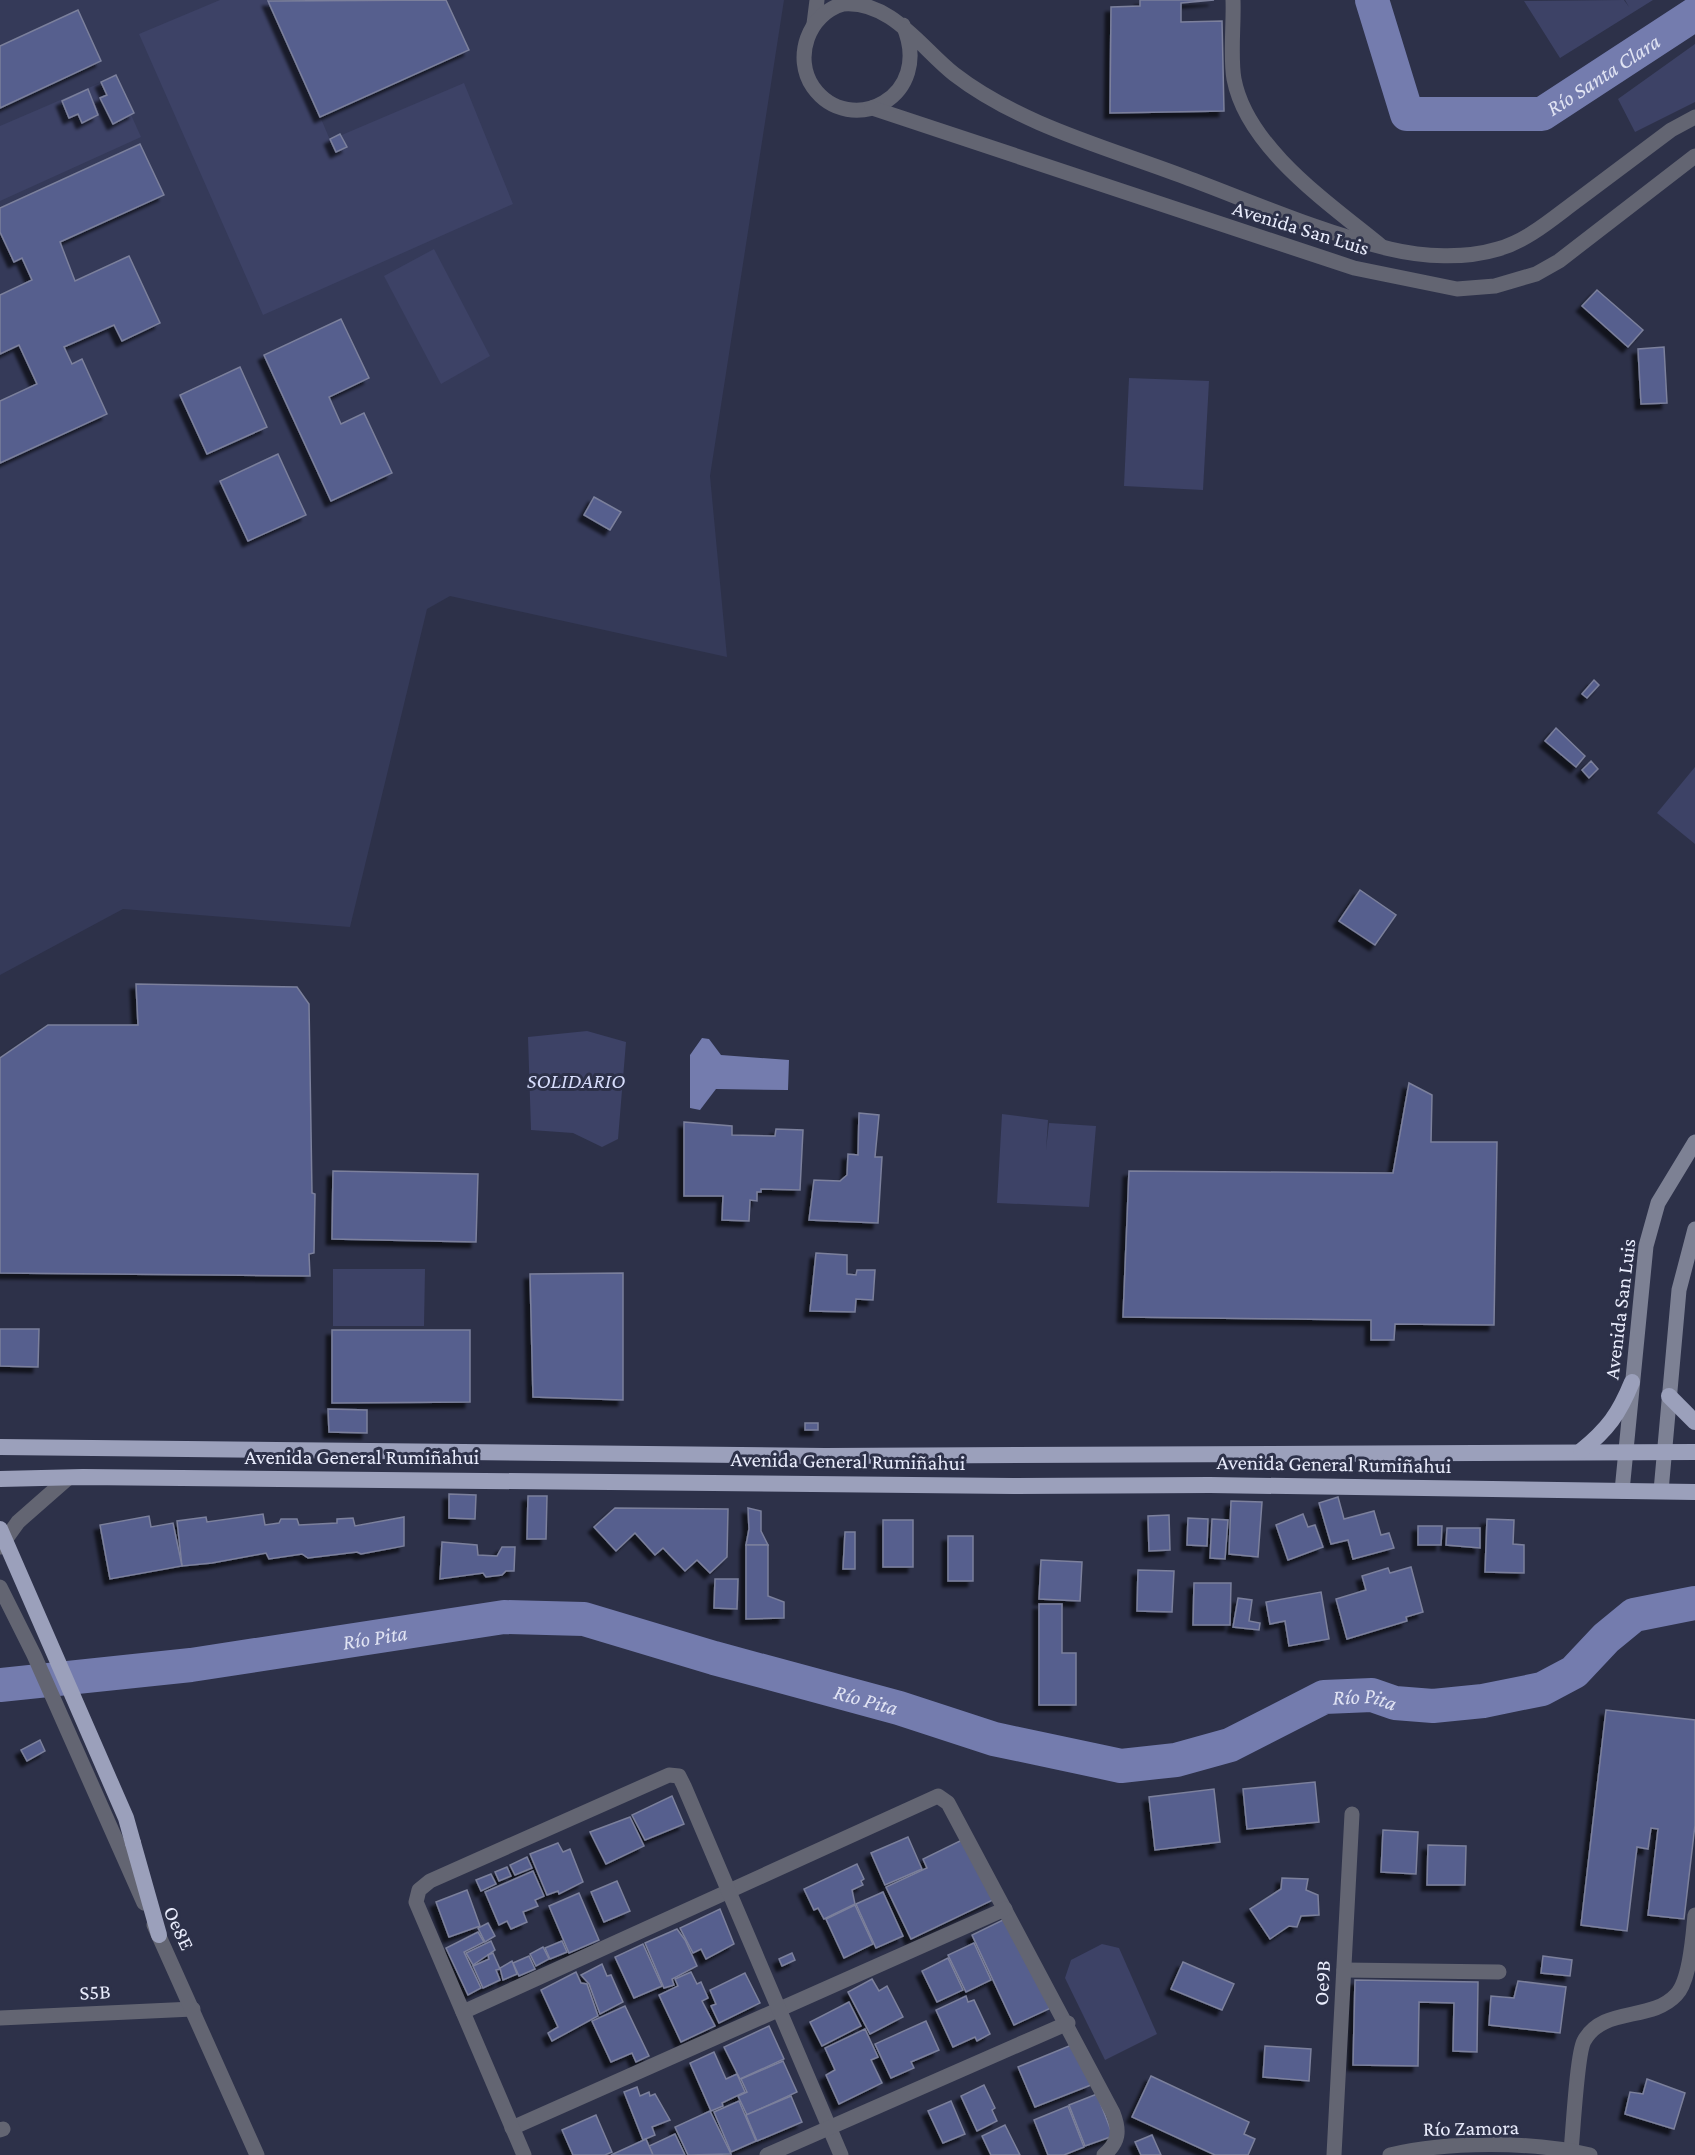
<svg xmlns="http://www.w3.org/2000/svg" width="1695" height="2155" font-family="'Crimson Pro',serif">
  <defs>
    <filter id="shadow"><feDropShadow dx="-5.5" dy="5.5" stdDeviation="1.5" flood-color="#0009"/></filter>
  </defs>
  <rect width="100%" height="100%" fill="#2d3149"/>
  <path fill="#353a59" d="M0 0H784L710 476 727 657 450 596 427 609 350 927 123 909 0 975Z"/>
  <g fill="#3d4266">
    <path d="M220 0H271L330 140 464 83 513 204 263 315 139 34Z"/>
    <path d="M1624 0 1629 7 1625 0H1653L1560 58 1524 1Z"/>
    <path d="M1695 44V102L1635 132 1618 99Z"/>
    <path d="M114 77 141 137 0 201V126Z"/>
    <path d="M434 249 490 356 441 384 384 276Z"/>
    <path d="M1129 378 1209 381 1203 490 1124 486Z"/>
    <path d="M1695 767V844L1657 813Z"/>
    <path d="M587 1031 626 1042 618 1139 602 1147 573 1133 531 1130 528 1037Z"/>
    <path d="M1002 1114 1048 1120 1046 1150 1049 1123 1096 1126 1089 1207 997 1203Z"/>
    <path d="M333 1269H425L424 1326H333Z"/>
    <path d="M1102 1944 1119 1948 1157 2034 1105 2060 1065 1978 1071 1960Z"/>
  </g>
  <path fill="#747cae" d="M702 1038 709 1039 721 1055 789 1060 788 1090 716 1089 700 1110 690 1108V1055Z"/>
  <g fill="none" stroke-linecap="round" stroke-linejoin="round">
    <g stroke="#747cae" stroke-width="34">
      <path id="s1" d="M1372 0 1407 114H1542L1695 14"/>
      <path id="s2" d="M0 1685 191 1665 504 1617 584 1619 714 1658 899 1708 994 1739 1121 1766 1176 1760 1230 1745 1324 1697 1372 1695 1395 1703 1433 1706 1483 1701 1542 1689 1574 1672 1606 1638 1634 1615 1695 1603"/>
    </g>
  </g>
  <g fill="#575e8e" stroke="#7b809c" stroke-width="1.5" filter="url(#shadow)">
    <path d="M446 0 469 50 320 117 268 1Z"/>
    <path d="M1140 0H1214L1181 3V22L1222 21 1224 111 1110 113 1111 7 1140 6Z"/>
    <path d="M78 10 101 61 0 108V46Z"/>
    <path d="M116 75 134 113 113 124 100 98 107 95 101 82Z"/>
    <path d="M88 89 98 115 82 123 78 114 69 118 62 101Z"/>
    <path d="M340 134 347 147 336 152 330 139Z"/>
    <path d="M140 144 164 195 60 242 75 281 129 256 160 323 122 341 114 325 64 347 72 364 82 359 107 414 0 463V401L37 384 19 345 0 354V295L32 280 22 258 14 262 0 232V208Z"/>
    <path d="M1597 290 1643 330 1628 347 1582 306Z"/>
    <path d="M341 319 369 378 329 397 341 424 364 413 392 473 331 501 264 355Z"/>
    <path d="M1664 347 1667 403 1641 404 1638 349Z"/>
    <path d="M240 367 267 427 207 454 180 395Z"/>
    <path d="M278 454 306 515 248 541 220 481Z"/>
    <path d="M594 497 621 512 610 530 584 515Z"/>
    <path d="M1594 680 1599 685 1587 698 1582 694Z"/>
    <path d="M1556 728 1585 756 1576 767 1545 741Z"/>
    <path d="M1591 761 1598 769 1589 778 1582 770Z"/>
    <path d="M1360 890 1396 915 1375 945 1339 921Z"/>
    <path d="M136 984 297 987 309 1004 312 1193 315 1194 314 1253 309 1254 310 1276 0 1273V1058L48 1025H138Z"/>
    <path d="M1409 1083 1432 1095 1431 1142H1497L1494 1325 1395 1324 1394 1340H1371V1320L1123 1317 1129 1171 1393 1173Z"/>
    <path d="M859 1113 879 1115 875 1157H882L878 1223 809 1220 814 1180 840 1181 847 1175 848 1154 858 1155Z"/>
    <path d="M684 1122 732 1126V1135L775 1136 776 1129 803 1130 800 1190 761 1189V1192H757V1201L750 1200 749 1221 722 1220 723 1196H684Z"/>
    <path d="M333 1171 478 1174 476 1242 332 1239Z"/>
    <path d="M816 1253 847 1255V1274L856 1275 857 1270H875L873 1300 856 1299 855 1312 810 1311Z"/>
    <path d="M623 1273V1400L533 1397 530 1274Z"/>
    <path d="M0 1329H39L38 1367 0 1366Z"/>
    <path d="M332 1330H470V1402L332 1403Z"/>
    <path d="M328 1409 367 1410V1433L329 1432Z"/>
    <rect x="805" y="1423" width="13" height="7"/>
    <path d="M449 1494 476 1495 475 1519 449 1518Z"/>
    <path d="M528 1496H547L546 1539H527Z"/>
    <path d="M1338 1497 1344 1519 1374 1511 1381 1535 1389 1533 1394 1548 1353 1559 1348 1540 1331 1544 1319 1503Z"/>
    <path d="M1231 1501 1262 1502 1258 1557 1229 1554Z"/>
    <path d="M615 1508 728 1509 727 1557 710 1573 697 1560 685 1571 663 1548 655 1555 635 1533 616 1551 594 1527Z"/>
    <path d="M748 1508 761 1511V1531L768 1545H746L749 1529Z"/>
    <path d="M263 1514 265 1525 279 1523 281 1519H297L299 1525 337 1523V1519L353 1518 355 1526 404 1517V1546L361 1554 357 1552 308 1558 302 1554 269 1559 266 1553 212 1563 182 1566 177 1521 206 1517 207 1522Z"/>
    <path d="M1303 1514 1308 1527 1315 1525 1323 1547 1288 1560 1276 1525Z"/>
    <path d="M1169 1515 1170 1550 1149 1551 1148 1516Z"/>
    <path d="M149 1516 151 1527 173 1523 182 1566 110 1579 100 1525Z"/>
    <path d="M1188 1518 1208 1519 1207 1546 1187 1545Z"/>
    <path d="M1212 1519 1228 1520 1225 1559 1210 1558Z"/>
    <path d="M1487 1519 1514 1520 1513 1544 1524 1545V1573L1485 1572Z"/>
    <rect x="883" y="1520" width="30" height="47"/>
    <path d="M1418 1526H1442L1441 1545H1418Z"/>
    <path d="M1447 1528H1480V1548L1446 1545Z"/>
    <path d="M845 1532H855V1569H843Z"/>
    <rect x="948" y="1536" width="25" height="45"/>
    <path d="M442 1542 477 1545 478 1555 497 1556 502 1547H515L514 1571H506L502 1575 486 1577 483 1573 440 1579Z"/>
    <path d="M746 1545H768V1596L784 1602V1618L746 1619Z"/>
    <path d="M1041 1560 1082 1562 1080 1601 1039 1599Z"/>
    <path d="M1411 1567 1423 1612 1406 1617 1407 1621 1347 1639 1336 1599 1366 1590 1362 1576 1388 1568 1390 1573Z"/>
    <path d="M1138 1570 1174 1571 1172 1612 1137 1611Z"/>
    <path d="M715 1579H738L737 1609 714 1608Z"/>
    <path d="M1194 1583H1231L1230 1625H1193Z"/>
    <path d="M1321 1592 1329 1639 1289 1646 1285 1621 1270 1624 1266 1602Z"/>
    <path d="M1238 1598 1252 1600 1249 1621 1260 1623 1259 1630 1233 1627Z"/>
    <path d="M1039 1604H1062V1653H1076V1705H1039Z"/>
    <path d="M1606 1710 1695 1720V1825L1684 1919 1648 1915 1658 1829 1651 1828 1648 1849 1637 1847 1627 1931 1581 1925Z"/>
    <path d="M40 1740 45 1751 27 1761 21 1750Z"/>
    <path d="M1315 1782 1319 1822 1247 1829 1243 1789Z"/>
    <path d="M1214 1789 1220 1842 1155 1850 1149 1797Z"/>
    <path d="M672 1796 684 1824 645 1840 632 1815Z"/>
    <path d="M630 1817 644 1846 606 1864 590 1832Z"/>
    <path d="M1383 1830 1418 1832 1416 1874 1381 1872Z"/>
    <path d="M908 1837 922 1869 885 1885 871 1853Z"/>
    <path d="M962 1840 995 1899 911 1939 886 1887 927 1868 923 1859Z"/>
    <path d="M558 1843 563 1852 570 1849 583 1882 559 1894 558 1891 547 1895 530 1854Z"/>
    <path d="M1428 1845 1466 1846 1465 1885H1427Z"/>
    <path d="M527 1857 532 1868 515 1875 510 1865Z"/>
    <path d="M857 1864 864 1879 861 1881 863 1885 852 1890 855 1904 824 1919 818 1908 814 1910 804 1889Z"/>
    <path d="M507 1867 511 1876 499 1881 495 1872Z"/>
    <path d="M533 1871 544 1896 535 1900 538 1906 523 1912 527 1922 511 1929 507 1921 499 1925 485 1892Z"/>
    <path d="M491 1874 496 1884 481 1891 476 1880Z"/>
    <path d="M1282 1878 1308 1879 1306 1890 1318 1895 1319 1915 1301 1916 1297 1927 1289 1926 1270 1939 1250 1909 1281 1889Z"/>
    <path d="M617 1881 630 1911 604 1922 591 1892Z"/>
    <path d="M467 1890 480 1926 449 1937 436 1902Z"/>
    <path d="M883 1892 903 1936 876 1948 856 1904Z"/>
    <path d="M579 1893 599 1940 569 1953 549 1906Z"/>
    <path d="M855 1905 873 1944 844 1958 826 1919Z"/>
    <path d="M720 1909 734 1944 706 1959 701 1949 693 1953 680 1928Z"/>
    <path d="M1009 1917 1051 2008 1014 2025 972 1935Z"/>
    <path d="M488 1923 495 1936 485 1942 478 1928Z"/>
    <path d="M677 1929 685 1940 697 1966 672 1979 674 1985 664 1988 645 1943Z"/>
    <path d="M478 1932 484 1942 464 1952 481 1988 468 1995 446 1948Z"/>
    <path d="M491 1941 495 1950 473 1965 466 1953Z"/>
    <path d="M562 1941 567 1952 550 1959 545 1948Z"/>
    <path d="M974 1943 991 1980 966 1992 948 1955Z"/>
    <path d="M643 1944 662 1986 634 1998 615 1957Z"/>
    <path d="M543 1947 549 1959 536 1966 530 1954Z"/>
    <path d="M493 1953 500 1969 496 1970 500 1980 483 1988 473 1966 489 1959 488 1955Z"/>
    <path d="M792 1953 795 1960 782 1966 779 1959Z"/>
    <path d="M529 1956 535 1969 519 1976 513 1963Z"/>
    <path d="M1543 1956 1572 1960 1570 1976 1541 1973Z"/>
    <path d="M948 1958 963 1990 937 2002 922 1971Z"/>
    <path d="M512 1961 517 1974 503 1980 500 1968Z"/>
    <path d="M1183 1962 1234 1984 1222 2010 1171 1989Z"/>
    <path d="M602 1964 607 1976 611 1975 623 2002 600 2014 589 1984 581 1975Z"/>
    <path d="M576 1972 581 1983 587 1984 598 2016 552 2041 548 2033 558 2027 541 1990Z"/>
    <path d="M691 1972 697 1984 701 1982 708 1998 702 2001 715 2026 681 2042 659 1995 678 1986 675 1979Z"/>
    <path d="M745 1973 760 2003 719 2023 711 2006 716 2004 710 1990Z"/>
    <path d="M872 1979 879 1991 887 1986 903 2017 870 2034 848 1992Z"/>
    <path d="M1355 1980 1478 1982 1477 2052 1453 2051 1454 2003 1419 2002 1418 2066 1353 2065Z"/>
    <path d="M1518 1981 1566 1987 1560 2033 1489 2025 1491 1996 1514 1998Z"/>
    <path d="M966 1996 968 2002 974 2000 990 2034 977 2041 975 2037 953 2047 936 2010Z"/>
    <path d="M849 2002 861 2026 822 2046 810 2022Z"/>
    <path d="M625 2006 649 2056 636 2062 632 2053 611 2062 592 2021Z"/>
    <path d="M926 2021 939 2050 911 2062 914 2068 891 2078 875 2044Z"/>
    <path d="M769 2026 784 2059 740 2079 724 2047Z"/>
    <path d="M865 2029 878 2057 871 2060 882 2083 839 2104 826 2075 835 2070 825 2048Z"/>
    <path d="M1074 2044 1091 2085 1035 2107 1018 2067Z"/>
    <path d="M1265 2046 1311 2049 1309 2081 1263 2077Z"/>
    <path d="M714 2052 726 2079 737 2074 745 2092 722 2103 723 2106 711 2111 690 2063Z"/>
    <path d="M783 2061 797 2092 747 2115 738 2096 747 2092 741 2079Z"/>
    <path d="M1151 2076 1249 2122 1244 2134 1255 2139 1248 2155H1215L1132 2117Z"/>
    <path d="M1647 2079 1685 2093 1674 2129 1625 2114 1630 2092 1643 2094Z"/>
    <path d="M984 2085 995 2108 992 2110 997 2121 977 2131 961 2096Z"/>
    <path d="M637 2087 640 2096 649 2092 650 2096 655 2094 670 2120 652 2127 655 2135 643 2140 624 2092Z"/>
    <path d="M1097 2094 1113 2136 1085 2146 1069 2105Z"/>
    <path d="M791 2096 802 2122 757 2141 746 2115Z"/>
    <path d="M739 2101 756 2141 731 2152 714 2112Z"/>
    <path d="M951 2101 965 2134 943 2143 928 2111Z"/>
    <path d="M1068 2106 1084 2147 1064 2155H1048L1034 2120Z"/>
    <path d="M710 2111 731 2154 688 2155 675 2127Z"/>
    <path d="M596 2115 612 2152 605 2155H573L562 2130Z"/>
    <path d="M1005 2125 1020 2155H991L982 2136Z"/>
    <path d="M675 2134 685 2155H653L649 2146Z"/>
    <path d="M1152 2135 1161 2155H1141L1135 2142Z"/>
    <path d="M646 2139 653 2155H611Z"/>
  </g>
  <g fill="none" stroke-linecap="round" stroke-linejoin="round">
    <g stroke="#636572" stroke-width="15">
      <path d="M1233 0C1234 23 1230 57 1234 79 1247 148 1330 204 1381 246"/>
      <path d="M1344 1970 1499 1972"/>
      <path d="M463 2012 938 1796 948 1803 1113 2113C1120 2131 1119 2142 1104 2155"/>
      <path d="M0 2018 193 2009"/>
      <path d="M512 2128 1005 1909"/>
      <path d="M0 2130 3 2129"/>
      <path d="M1571 2151C1573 2132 1577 2054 1584 2041 1603 2006 1651 2022 1676 1995 1690 1981 1693 1935 1695 1915"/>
      <path d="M524 2155 416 1902 419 1890 430 1881 669 1775 679 1776 684 1786 841 2155"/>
      <path d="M767 2155 1068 2023"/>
      <path d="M1334 2155 1352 1814"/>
    </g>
    <g stroke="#636572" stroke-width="15">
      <path d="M814 24 817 0"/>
      <path d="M903 25C935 97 850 139 813 87 793 58 808 14 843 4 891 0 922 49 954 74 1020 125 1109 148 1185 177 1252 202 1320 232 1390 249 1423 257 1465 259 1498 249 1529 240 1553 218 1579 199 1610 176 1640 153 1671 130L1695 117"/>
      <path d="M872 108 1354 268 1457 289 1495 286 1536 274 1559 261 1695 156"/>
      <path d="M0 1547 18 1522 68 1478"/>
      <path d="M0 1587 34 1655 144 1903"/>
      <path d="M154 1925 257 2155"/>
      <path d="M1390 2155C1448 2141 1532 2141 1590 2155"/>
    </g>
    <g stroke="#7d8194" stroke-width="15">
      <path d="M1622 1491 1646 1246 1658 1203 1695 1142"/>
      <path d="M1661 1491 1679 1290 1695 1229"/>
    </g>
    <g stroke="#9ba0bb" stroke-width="16">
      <path d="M1669 1396 1695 1422"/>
      <path d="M0 1447 825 1456 1695 1452"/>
      <path d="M1581 1451C1608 1429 1619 1414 1632 1382"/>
      <path d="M0 1479 83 1477 1013 1486 1210 1485 1695 1492"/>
      <path d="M133 1843 159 1935"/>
    </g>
    <path stroke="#9ba0bb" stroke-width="16" d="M0 1529 126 1818 133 1843"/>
  </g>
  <g text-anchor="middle" stroke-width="6" stroke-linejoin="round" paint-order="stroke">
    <g font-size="21" fill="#e9ecfc" stroke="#2d3149">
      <text transform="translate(1301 228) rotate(17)" y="7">Avenida San Luis</text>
      <text transform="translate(1620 1309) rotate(-83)" y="7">Avenida San Luis</text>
      <text x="362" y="1464">Avenida General Rumiñahui</text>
      <text transform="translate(848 1461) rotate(1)" y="7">Avenida General Rumiñahui</text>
      <text transform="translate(1334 1464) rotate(1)" y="7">Avenida General Rumiñahui</text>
      <text transform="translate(179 1928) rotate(65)" y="7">Oe8E</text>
      <text transform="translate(1322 1983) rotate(-87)" y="7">Oe9B</text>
      <text transform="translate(95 1992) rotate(-3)" y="7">S5B</text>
      <text transform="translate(1471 2128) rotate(-1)" y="7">Río Zamora</text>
    </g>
    <g font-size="21" font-style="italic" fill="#d6dcfb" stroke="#2d3149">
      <text x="576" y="1088">SOLIDARIO</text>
    </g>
    <g font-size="22" font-style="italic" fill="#e0e3f3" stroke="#2d3149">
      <text dy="8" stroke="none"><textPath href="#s1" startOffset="327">Río Santa Clara</textPath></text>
      <text dy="8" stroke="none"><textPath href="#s2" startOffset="378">Río Pita</textPath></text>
      <text dy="8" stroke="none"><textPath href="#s2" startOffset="882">Río Pita</textPath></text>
      <text dy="8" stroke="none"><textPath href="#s2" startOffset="1404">Río Pita</textPath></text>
    </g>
  </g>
</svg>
